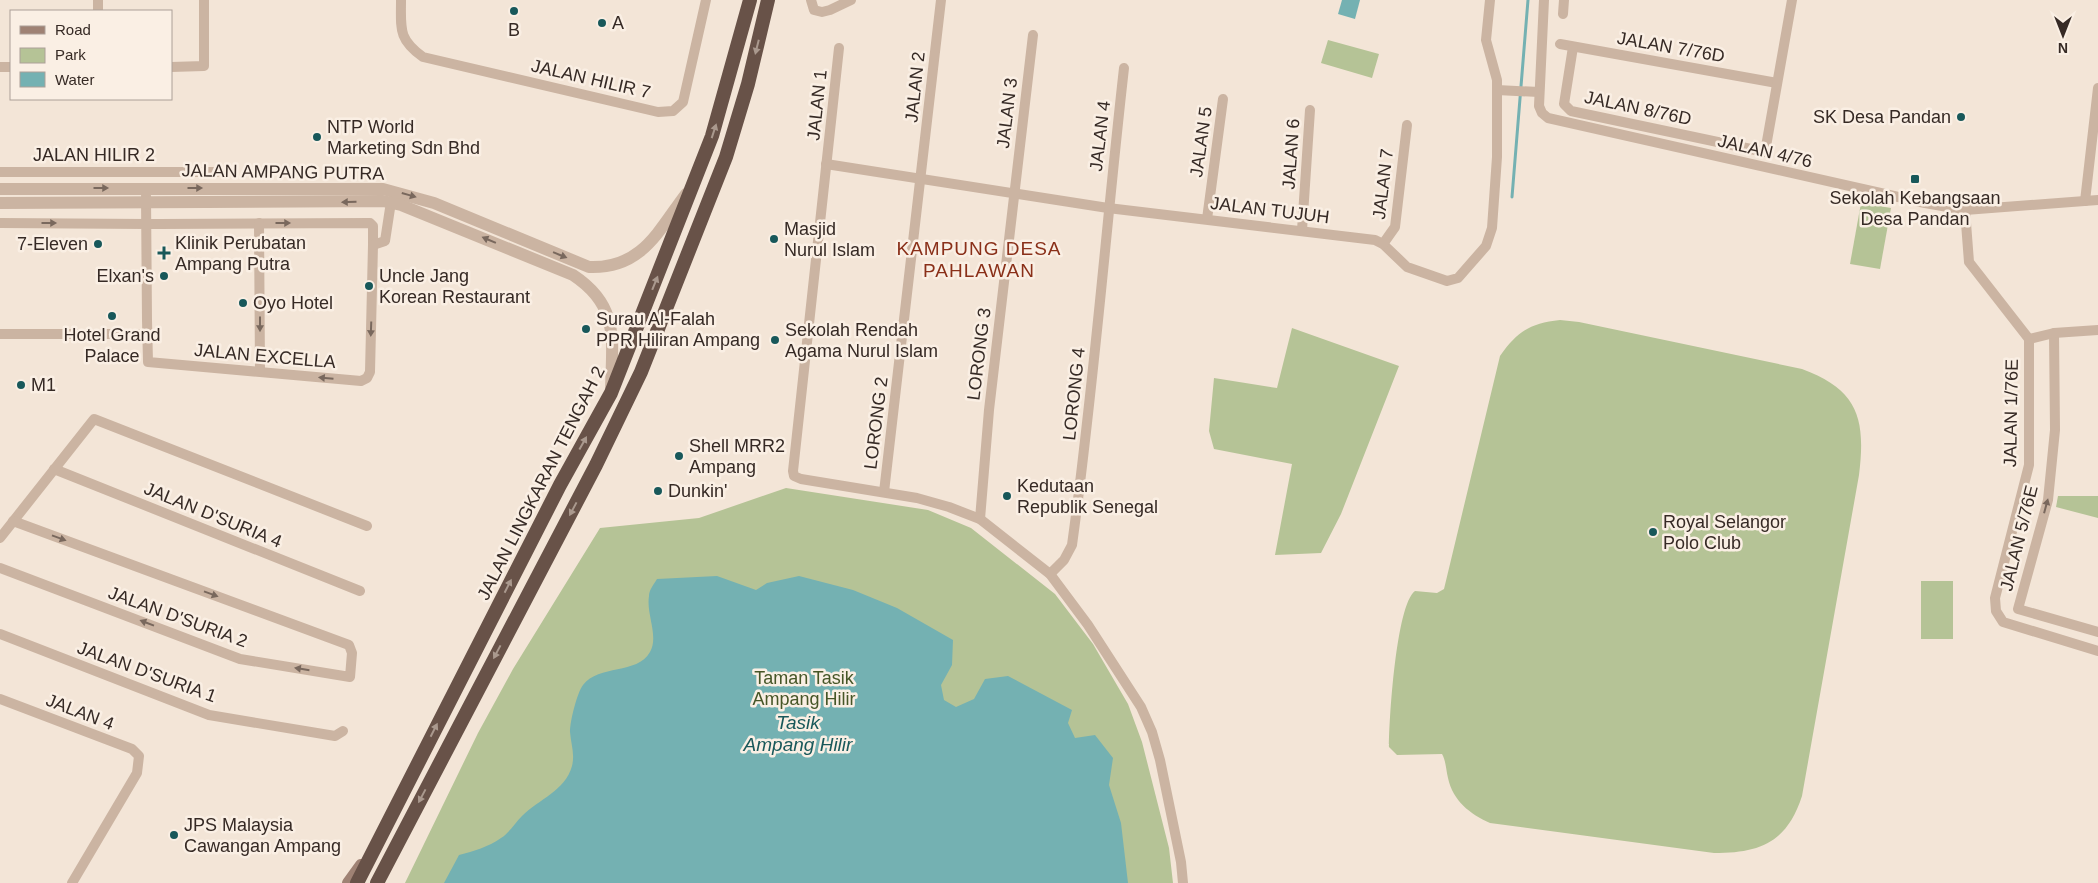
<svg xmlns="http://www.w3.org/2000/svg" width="2098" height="883" font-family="Arial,sans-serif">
  <rect width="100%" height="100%" fill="#f3e5d7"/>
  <g fill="#b5c396">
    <path d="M1328 40 1379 54 1372 78 1321 63Z"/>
    <path d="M1861 203 1891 208 1880 269 1850 264Z"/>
    <path d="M1560 320 1579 322 1802 369C1858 390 1866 418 1859 475L1802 796C1787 842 1761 853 1714 853L1490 823C1470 814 1453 801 1448 778 1446 770 1446 761 1442 754L1397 755 1389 747C1389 720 1396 605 1415 591L1437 593 1444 589 1500 356C1517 332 1530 323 1560 320Z"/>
    <path d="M1292 328 1399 366 1341 514 1321 553 1275 555 1292 464 1214 449 1209 431 1214 378 1277 388Z"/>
    <path d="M786 488 928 510 971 528 1055 594 1093 644 1128 704 1142 742 1169 848 1173 883H405L478 733 513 669 600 528 699 518Z"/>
    <path d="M2058 496H2098V518L2056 507Z"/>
    <rect x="1921" y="581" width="32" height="58"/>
  </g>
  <g fill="#74b1b2">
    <path d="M1342 0H1360L1355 19 1338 14Z"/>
    <path d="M717 576 756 590 767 583 799 576 853 590 897 608 953 640 952 665 941 685 944 700 956 707 974 699 985 679 1008 676 1072 710 1068 723 1075 738 1095 735 1113 758 1109 785 1121 823 1128 883H444L459 855C474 851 488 847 501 838 509 833 515 823 522 816 539 799 565 791 572 766 575 754 571 744 570 732 570 721 577 693 583 685 599 664 637 675 650 652 659 636 646 614 649 596 649 590 654 584 657 579Z"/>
  </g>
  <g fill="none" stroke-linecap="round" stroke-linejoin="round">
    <path stroke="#74b1b2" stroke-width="3" d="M1512 197 1528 0"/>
    <g stroke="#cbb4a2" stroke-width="10">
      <path d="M98 0V11"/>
      <path d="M401 0C401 29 398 39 423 57L658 112 673 111 683 102 706 0"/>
      <path d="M811 0 814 10 822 12 830 10 851 0"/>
      <path d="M1544 0 1539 106 1542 113 1548 118 1925 203 1965 210 2098 200"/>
      <path d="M1563 14 1564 0"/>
      <path d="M1560 44 1777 83"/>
      <path d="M1573 47 1564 104 1571 111 1765 152 1792 0"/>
      <path d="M839 48 793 471 794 476 801 479 917 498 949 507 980 519 1050 574 1088 625 1141 707 1152 732 1160 760 1181 862 1183 883"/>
      <path d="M0 67H11"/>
      <path d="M171 67 204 66V0"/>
      <path d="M1497 90 1539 92"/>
      <path d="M826 164 1108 208 1375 240 1383 244 1407 267 1447 281 1458 278 1486 246 1492 228 1497 157V80L1486 40 1490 0"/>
      <path d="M0 172H217"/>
      <path d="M2085 201 2098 88"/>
      <path d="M1965 210 1969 262 2029 339V465L1995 598 1996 611 2003 622 2098 651"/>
      <path d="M1207 219 1223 99"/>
      <path d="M0 223 147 224H159L370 223 373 226V245L370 372 367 378 361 381 148 362 147 320 146 196"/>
      <path d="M259 223 260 371"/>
      <path d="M1302 230 1310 110"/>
      <path d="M1383 244 1395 227 1407 125"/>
      <path d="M373 245 385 241 391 202"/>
      <path d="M2054 333 2055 430 2048 500 2018 609 2098 632"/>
      <path d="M0 334H147"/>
      <path d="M2029 339 2054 333 2098 330"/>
      <path d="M54 469 360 591"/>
      <path d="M884 492 941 0"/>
      <path d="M980 519 989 410 1033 35"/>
      <path d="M0 538 94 419 367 526"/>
      <path d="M0 568 240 659 350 677 352 653 349 645 13 521"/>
      <path d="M1050 574 1064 560 1072 545C1094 386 1106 227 1124 68"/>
      <path d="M0 634 209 715 335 736 343 731"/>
      <path d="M0 699 132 749 139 756 137 773 72 883"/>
    </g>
    <g stroke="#cbb4a2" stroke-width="12">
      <path d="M0 189H383L434 203 589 267C642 269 658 231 686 194"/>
      <path d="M0 203 383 201 401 205 573 275C620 306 612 340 611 390"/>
    </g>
    <path stroke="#9f8274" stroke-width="12" d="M348 883 361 865"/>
    <g stroke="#685248" stroke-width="14">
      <path d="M357 883 560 485 611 393 712 136 750 0"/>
      <path d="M377 883 596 465 641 372 726 157 748 84 768 0"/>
    </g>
  </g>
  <defs><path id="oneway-solid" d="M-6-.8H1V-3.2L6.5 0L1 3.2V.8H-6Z" transform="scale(1.25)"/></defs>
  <g fill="#aa998e">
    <use href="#oneway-solid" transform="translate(757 47) rotate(104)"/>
    <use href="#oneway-solid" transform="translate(714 131) rotate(-72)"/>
    <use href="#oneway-solid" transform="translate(655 283) rotate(-68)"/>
    <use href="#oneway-solid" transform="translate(583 443) rotate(-61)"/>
    <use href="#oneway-solid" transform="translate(573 509) rotate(118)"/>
    <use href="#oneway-solid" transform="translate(508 586) rotate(-63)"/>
    <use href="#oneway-solid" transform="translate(497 652) rotate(118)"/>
    <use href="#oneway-solid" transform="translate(434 730) rotate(-63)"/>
    <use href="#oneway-solid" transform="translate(422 796) rotate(118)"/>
  </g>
  <g fill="#79685d">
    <use href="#oneway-solid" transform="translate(101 188)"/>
    <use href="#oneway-solid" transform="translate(195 188)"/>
    <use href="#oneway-solid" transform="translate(409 195) rotate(16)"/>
    <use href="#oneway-solid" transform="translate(349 202) rotate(179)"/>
    <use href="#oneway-solid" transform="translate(49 223)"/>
    <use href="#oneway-solid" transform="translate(283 223)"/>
    <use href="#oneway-solid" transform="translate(489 240) rotate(-157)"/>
    <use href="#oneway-solid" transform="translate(560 255) rotate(22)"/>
    <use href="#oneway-solid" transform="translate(260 324) rotate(90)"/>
    <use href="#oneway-solid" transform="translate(371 329) rotate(92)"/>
    <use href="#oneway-solid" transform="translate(326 378) rotate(-175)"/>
    <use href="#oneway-solid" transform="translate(2046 506) rotate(-75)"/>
    <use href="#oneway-solid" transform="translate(59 538) rotate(20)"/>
    <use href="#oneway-solid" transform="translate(211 594) rotate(20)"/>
    <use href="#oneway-solid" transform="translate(147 623) rotate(-159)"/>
    <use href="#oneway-solid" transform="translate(302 669) rotate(-171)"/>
  </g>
  <g fill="#18585a" stroke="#faefe4" stroke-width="2">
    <circle cx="514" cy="11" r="5"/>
    <circle cx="602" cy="23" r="5"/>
    <circle cx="1961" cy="117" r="5"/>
    <circle cx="317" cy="137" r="5"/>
    <rect x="1910" y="174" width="10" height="10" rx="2.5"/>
    <circle cx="774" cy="239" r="5"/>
    <circle cx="98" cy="244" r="5"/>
    <path d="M161.5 245.5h5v5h5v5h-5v5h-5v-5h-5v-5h5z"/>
    <circle cx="164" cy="276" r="5"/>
    <circle cx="369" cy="286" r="5"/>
    <circle cx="243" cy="303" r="5"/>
    <circle cx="112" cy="316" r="5"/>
    <circle cx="586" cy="329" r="5"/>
    <circle cx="775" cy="340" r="5"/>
    <circle cx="21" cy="385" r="5"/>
    <circle cx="679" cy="456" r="5"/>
    <circle cx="658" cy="491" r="5"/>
    <circle cx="1007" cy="496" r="5"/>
    <circle cx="1653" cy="532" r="5"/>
    <circle cx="174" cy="835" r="5"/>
  </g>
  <g text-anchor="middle" stroke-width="5" stroke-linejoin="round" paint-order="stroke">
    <g font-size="18" fill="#362a25" stroke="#faefe4" text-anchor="start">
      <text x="612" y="29">A</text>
      <text x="514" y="36" text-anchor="middle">B</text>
      <text x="1951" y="123" text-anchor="end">SK Desa Pandan</text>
      <text x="327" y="133">NTP World<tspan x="327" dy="21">Marketing Sdn Bhd</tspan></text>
      <text x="1915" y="204" text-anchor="middle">Sekolah Kebangsaan<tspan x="1915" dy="21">Desa Pandan</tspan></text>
      <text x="784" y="235">Masjid<tspan x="784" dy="21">Nurul Islam</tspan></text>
      <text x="175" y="249">Klinik Perubatan<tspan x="175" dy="21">Ampang Putra</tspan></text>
      <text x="88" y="250" text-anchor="end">7-Eleven</text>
      <text x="154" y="282" text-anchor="end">Elxan's</text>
      <text x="379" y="282">Uncle Jang<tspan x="379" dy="21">Korean Restaurant</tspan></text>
      <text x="253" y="309">Oyo Hotel</text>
      <text x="596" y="325">Surau Al-Falah<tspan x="596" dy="21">PPR Hiliran Ampang</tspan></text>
      <text x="785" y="336">Sekolah Rendah<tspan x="785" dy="21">Agama Nurul Islam</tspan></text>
      <text x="112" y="341" text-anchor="middle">Hotel Grand<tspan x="112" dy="21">Palace</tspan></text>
      <text x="31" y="391">M1</text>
      <text x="689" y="452">Shell MRR2<tspan x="689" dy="21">Ampang</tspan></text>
      <text x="1017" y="492">Kedutaan<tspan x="1017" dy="21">Republik Senegal</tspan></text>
      <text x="668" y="497">Dunkin'</text>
      <text x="1663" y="528">Royal Selangor<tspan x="1663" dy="21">Polo Club</tspan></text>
      <text x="184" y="831">JPS Malaysia<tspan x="184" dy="21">Cawangan Ampang</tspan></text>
    </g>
    <g font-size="18" fill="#362a25" stroke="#faefe4">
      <text transform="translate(1671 47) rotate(10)" y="6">JALAN 7/76D</text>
      <text transform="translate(591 79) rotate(13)" y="6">JALAN HILIR 7</text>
      <text transform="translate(915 87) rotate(-84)" y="6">JALAN 2</text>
      <text transform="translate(817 105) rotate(-84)" y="6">JALAN 1</text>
      <text transform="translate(1638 108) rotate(12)" y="6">JALAN 8/76D</text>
      <text transform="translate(1007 113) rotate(-83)" y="6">JALAN 3</text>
      <text transform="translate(1100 136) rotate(-83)" y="6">JALAN 4</text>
      <text transform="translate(1201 142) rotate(-82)" y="6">JALAN 5</text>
      <text transform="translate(1765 151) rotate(13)" y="6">JALAN 4/76</text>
      <text transform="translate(1291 154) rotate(-86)" y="6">JALAN 6</text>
      <text x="94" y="161">JALAN HILIR 2</text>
      <text transform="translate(283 172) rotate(1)" y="6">JALAN AMPANG PUTRA</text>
      <text transform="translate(1383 184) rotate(-83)" y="6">JALAN 7</text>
      <text transform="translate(1270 210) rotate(7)" y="6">JALAN TUJUH</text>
      <text transform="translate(979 354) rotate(-83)" y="6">LORONG 3</text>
      <text transform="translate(265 356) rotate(5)" y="6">JALAN EXCELLA</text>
      <text transform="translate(1074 394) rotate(-84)" y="6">LORONG 4</text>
      <text transform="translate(2011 413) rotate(-89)" y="6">JALAN 1/76E</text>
      <text transform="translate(876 423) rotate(-83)" y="6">LORONG 2</text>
      <text transform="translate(541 483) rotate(-63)" y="6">JALAN LINGKARAN TENGAH 2</text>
      <text transform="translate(213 515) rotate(22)" y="6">JALAN D'SURIA 4</text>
      <text transform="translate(2019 538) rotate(-76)" y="6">JALAN 5/76E</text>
      <text transform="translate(178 617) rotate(20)" y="6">JALAN D'SURIA 2</text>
      <text transform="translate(147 672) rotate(20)" y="6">JALAN D'SURIA 1</text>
      <text transform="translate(80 712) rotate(21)" y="6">JALAN 4</text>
    </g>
    <g font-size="18" fill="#465627" stroke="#faefe4">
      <text x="804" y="684">Taman Tasik<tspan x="804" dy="21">Ampang Hilir</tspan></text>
    </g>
    <g font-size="19" letter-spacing="1" fill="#8a3019" stroke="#faefe4">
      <text x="979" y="255">KAMPUNG DESA<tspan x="979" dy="22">PAHLAWAN</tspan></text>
    </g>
    <g font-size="19" font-style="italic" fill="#18585a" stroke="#faefe4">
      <text x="798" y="729">Tasik<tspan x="798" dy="22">Ampang Hilir</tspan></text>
    </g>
  </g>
  <rect x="10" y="10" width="162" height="90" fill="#faefe4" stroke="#aca098"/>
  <rect x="20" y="26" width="25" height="8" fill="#9f8274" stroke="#aca098"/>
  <text x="55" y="35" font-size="15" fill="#362a25">Road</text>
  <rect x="20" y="48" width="25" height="15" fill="#b5c396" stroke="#aca098"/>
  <text x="55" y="60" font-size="15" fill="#362a25">Park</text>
  <rect x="20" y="72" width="25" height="15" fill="#74b1b2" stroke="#aca098"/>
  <text x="55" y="85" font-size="15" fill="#362a25">Water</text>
  <g transform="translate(2063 35) rotate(180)" stroke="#faefe4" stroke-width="4" paint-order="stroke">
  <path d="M0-4L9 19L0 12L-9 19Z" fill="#362a25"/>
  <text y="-8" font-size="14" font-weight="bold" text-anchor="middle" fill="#362a25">N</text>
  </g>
</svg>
